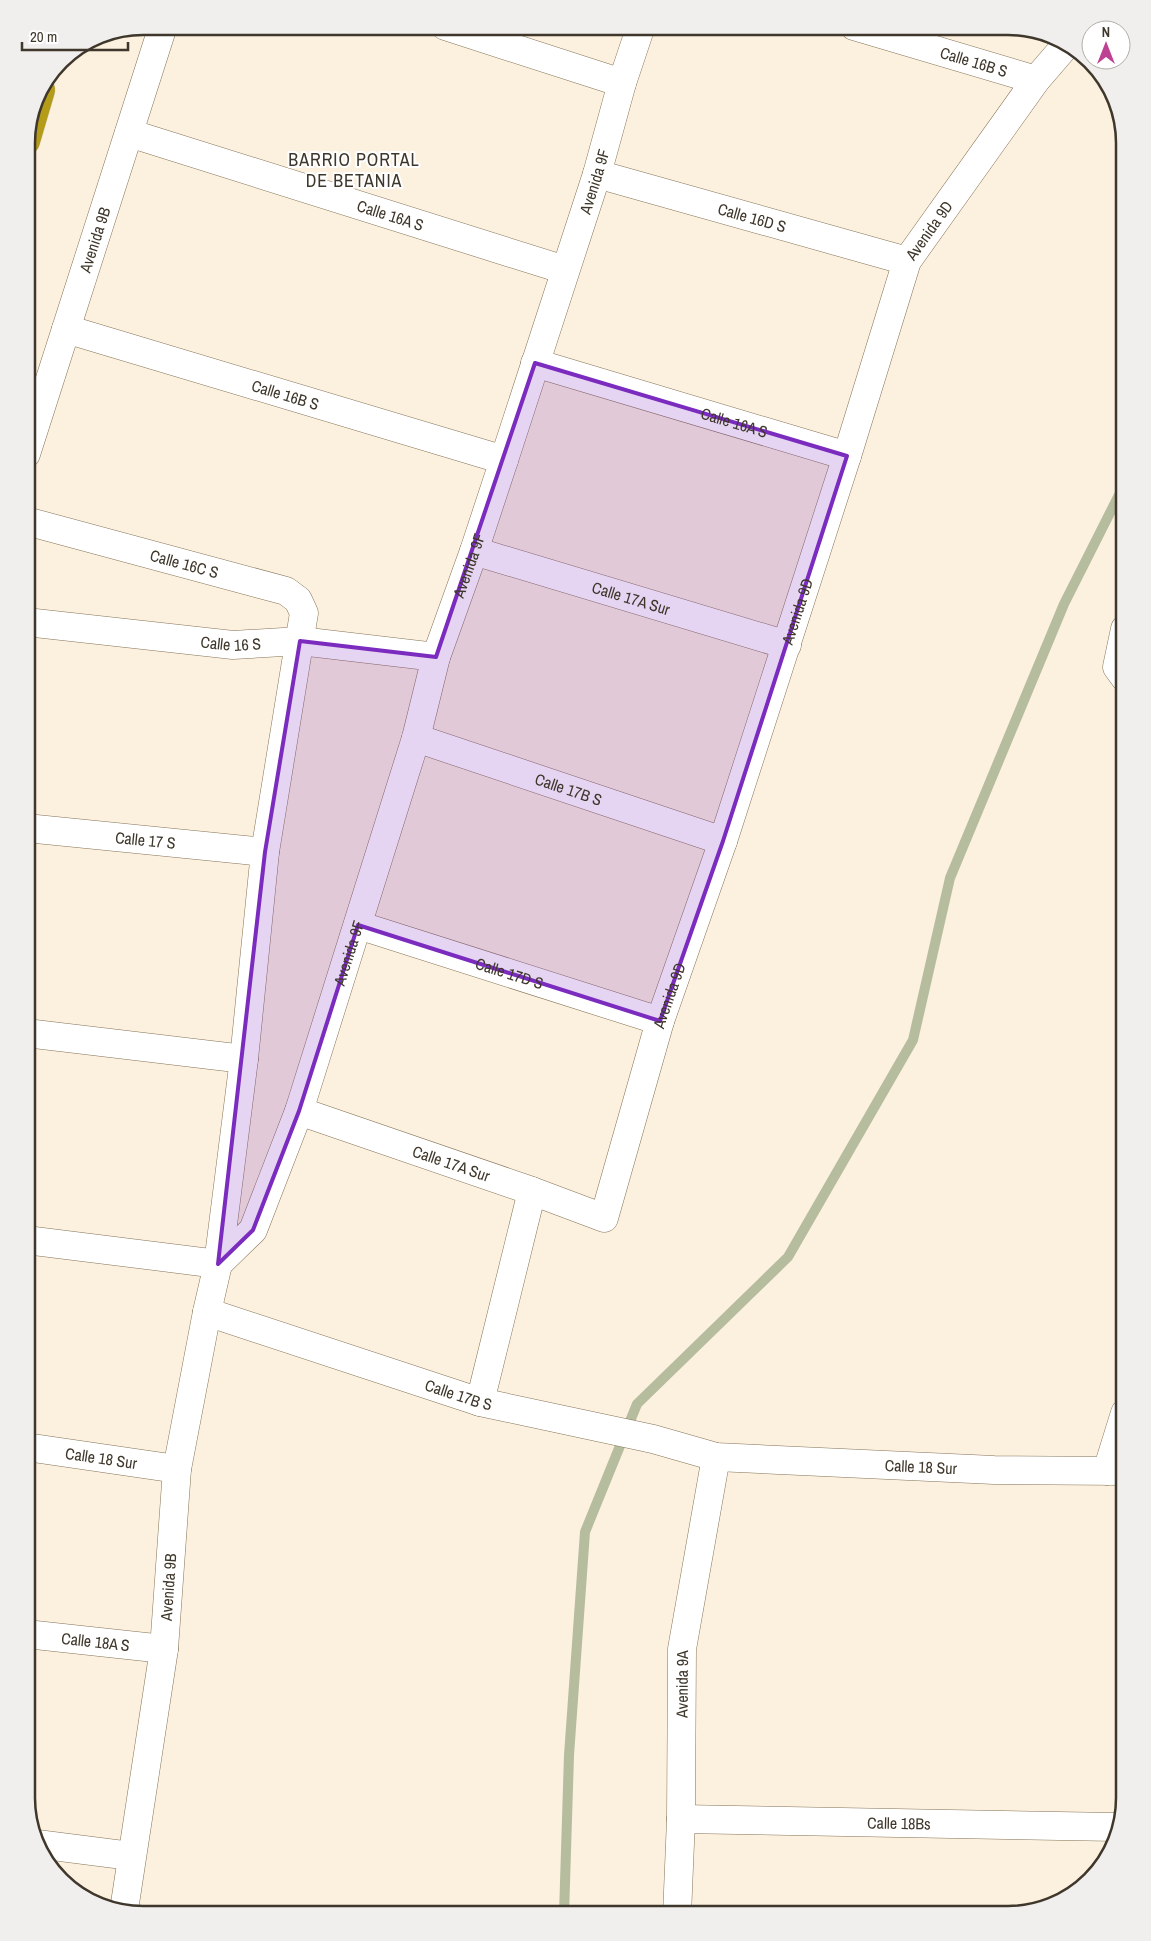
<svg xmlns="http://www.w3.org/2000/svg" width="1151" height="1941" font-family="'Archivo Narrow',sans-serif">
  <rect width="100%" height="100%" fill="#fcf0de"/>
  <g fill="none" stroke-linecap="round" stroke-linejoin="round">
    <path stroke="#b6bc9e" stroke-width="10" d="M564 1915 569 1755 585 1532 637 1404 788 1257 913 1040 950 878 1064 604 1125 483"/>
    <g stroke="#857458" stroke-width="29">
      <g id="street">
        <path d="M445 26 622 83"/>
        <path id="s1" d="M854 26 1036 80"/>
        <path id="s2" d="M129 133 565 270"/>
        <path id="s3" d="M597 174 907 261"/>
        <path id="s4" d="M66 329 504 460"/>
        <path id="s5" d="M535 363 847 456"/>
        <path id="s6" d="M26 454 163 26"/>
        <path id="s7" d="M26 521 286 591 298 600 304 613 265 852 244 1059 218 1264 207 1312 177 1469 164 1649 124 1910"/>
        <path id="s8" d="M474 551 787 645"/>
        <path id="s9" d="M26 622 233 645 300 641 436 657"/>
        <path d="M1125 678 1117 667 1125 629"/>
        <path id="s10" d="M416 738 723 841"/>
        <path id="s11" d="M26 828 265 852"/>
        <path id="s12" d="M358 925 660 1021"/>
        <path d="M26 1033 244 1059"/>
        <path id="s13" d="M299 1111 532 1191 604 1218 660 1021 723 841 847 456 907 261 1036 80 1067 44"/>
        <path d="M26 1240 218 1264"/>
        <path id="s14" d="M218 1264 253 1230 299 1111 416 738 436 657 474 551 504 460 597 174 622 83 641 26"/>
        <path id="s15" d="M207 1312 480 1402 653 1439 716 1457 994 1470 1125 1471"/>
        <path d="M480 1402 532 1191"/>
        <path id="s16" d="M26 1447 177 1469"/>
        <path d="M1107 1471 1125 1413"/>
        <path id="s17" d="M26 1634 164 1649"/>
        <path id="s18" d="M681 1819 1116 1827"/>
        <path d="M37 1844 131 1856"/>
        <path id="s19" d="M677 1915 681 1819 682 1649 716 1457"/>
      </g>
    </g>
    <g stroke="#dcdbd9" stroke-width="29">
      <path id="highway" d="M26 141 41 90"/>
    </g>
    <use href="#street" stroke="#fff" stroke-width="28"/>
    <use href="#highway" stroke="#b49b18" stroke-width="28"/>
  </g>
  <path fill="#7b2cbf" fill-opacity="0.2" stroke="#7b2cbf" stroke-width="4" stroke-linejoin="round" d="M535 363 847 456 723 841 660 1021 358 925 299 1111 253 1230 218 1264 265 852 300 641 436 657Z"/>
  <g text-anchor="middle" stroke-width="4" stroke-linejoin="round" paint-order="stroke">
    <g font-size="16" fill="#3f372b" stroke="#fff">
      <text dy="6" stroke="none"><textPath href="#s1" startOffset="125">Calle 16B S</textPath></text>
      <text dy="6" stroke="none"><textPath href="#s14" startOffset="1152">Avenida 9F</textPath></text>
      <text dy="6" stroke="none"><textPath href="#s2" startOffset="274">Calle 16A S</textPath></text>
      <text dy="6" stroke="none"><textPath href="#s3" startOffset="161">Calle 16D S</textPath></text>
      <text dy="6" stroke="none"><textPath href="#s13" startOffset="1365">Avenida 9D</textPath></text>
      <text dy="6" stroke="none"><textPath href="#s6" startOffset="225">Avenida 9B</textPath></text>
      <text dy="6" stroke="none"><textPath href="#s4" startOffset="229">Calle 16B S</textPath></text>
      <text dy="6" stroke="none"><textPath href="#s5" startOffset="208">Calle 16A S</textPath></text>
      <text dy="6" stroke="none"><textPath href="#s7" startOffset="164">Calle 16C S</textPath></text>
      <text dy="6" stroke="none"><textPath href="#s14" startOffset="748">Avenida 9F</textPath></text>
      <text dy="6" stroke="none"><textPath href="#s8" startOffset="164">Calle 17A Sur</textPath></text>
      <text dy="6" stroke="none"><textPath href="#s13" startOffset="960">Avenida 9D</textPath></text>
      <text dy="6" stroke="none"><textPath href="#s9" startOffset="206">Calle 16 S</textPath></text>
      <text dy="6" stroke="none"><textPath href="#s10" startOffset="161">Calle 17B S</textPath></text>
      <text dy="6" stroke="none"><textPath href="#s11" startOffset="120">Calle 17 S</textPath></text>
      <text dy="6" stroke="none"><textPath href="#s14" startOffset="342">Avenida 9F</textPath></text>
      <text dy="6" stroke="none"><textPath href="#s12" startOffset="159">Calle 17D S</textPath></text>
      <text dy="6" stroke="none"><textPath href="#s13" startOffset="555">Avenida 9D</textPath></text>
      <text dy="6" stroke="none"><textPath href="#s13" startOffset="161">Calle 17A Sur</textPath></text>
      <text dy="6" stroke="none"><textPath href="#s15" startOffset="265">Calle 17B S</textPath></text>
      <text dy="6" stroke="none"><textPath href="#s16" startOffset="76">Calle 18 Sur</textPath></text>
      <text dy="6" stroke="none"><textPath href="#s15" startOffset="735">Calle 18 Sur</textPath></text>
      <text transform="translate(168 1587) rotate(-86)" y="6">Avenida 9B</text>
      <text dy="6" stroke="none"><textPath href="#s17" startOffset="70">Calle 18A S</textPath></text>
      <text dy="6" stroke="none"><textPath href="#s19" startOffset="231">Avenida 9A</textPath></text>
      <text dy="6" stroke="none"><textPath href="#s18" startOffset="218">Calle 18Bs</textPath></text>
    </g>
    <g font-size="18" letter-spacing="1" fill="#3f372b" stroke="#fff">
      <text x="354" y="166">BARRIO PORTAL<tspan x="354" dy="21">DE BETANIA</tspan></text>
    </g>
  </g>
  <path d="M0 0H1151V1941H0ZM143 35H1008A108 108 0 0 1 1116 143V1798A108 108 0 0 1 1008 1906H143A108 108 0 0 1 35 1798V143A108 108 0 0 1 143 35Z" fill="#f0efee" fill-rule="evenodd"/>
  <path fill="none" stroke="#3f372b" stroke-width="2.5" d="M143 35H1008A108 108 0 0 1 1116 143V1798A108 108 0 0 1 1008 1906H143A108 108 0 0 1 35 1798V143A108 108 0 0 1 143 35Z"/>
  <g transform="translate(1106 45)"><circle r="24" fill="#ffffff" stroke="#b2afaa"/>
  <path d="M0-4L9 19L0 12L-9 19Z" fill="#be4293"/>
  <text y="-8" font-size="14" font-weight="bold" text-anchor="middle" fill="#3f372b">N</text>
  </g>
  <path d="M22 42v8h106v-8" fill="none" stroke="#3f372b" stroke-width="2.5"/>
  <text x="30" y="42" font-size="15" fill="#3f372b" stroke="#ffffff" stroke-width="4" paint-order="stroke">20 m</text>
</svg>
